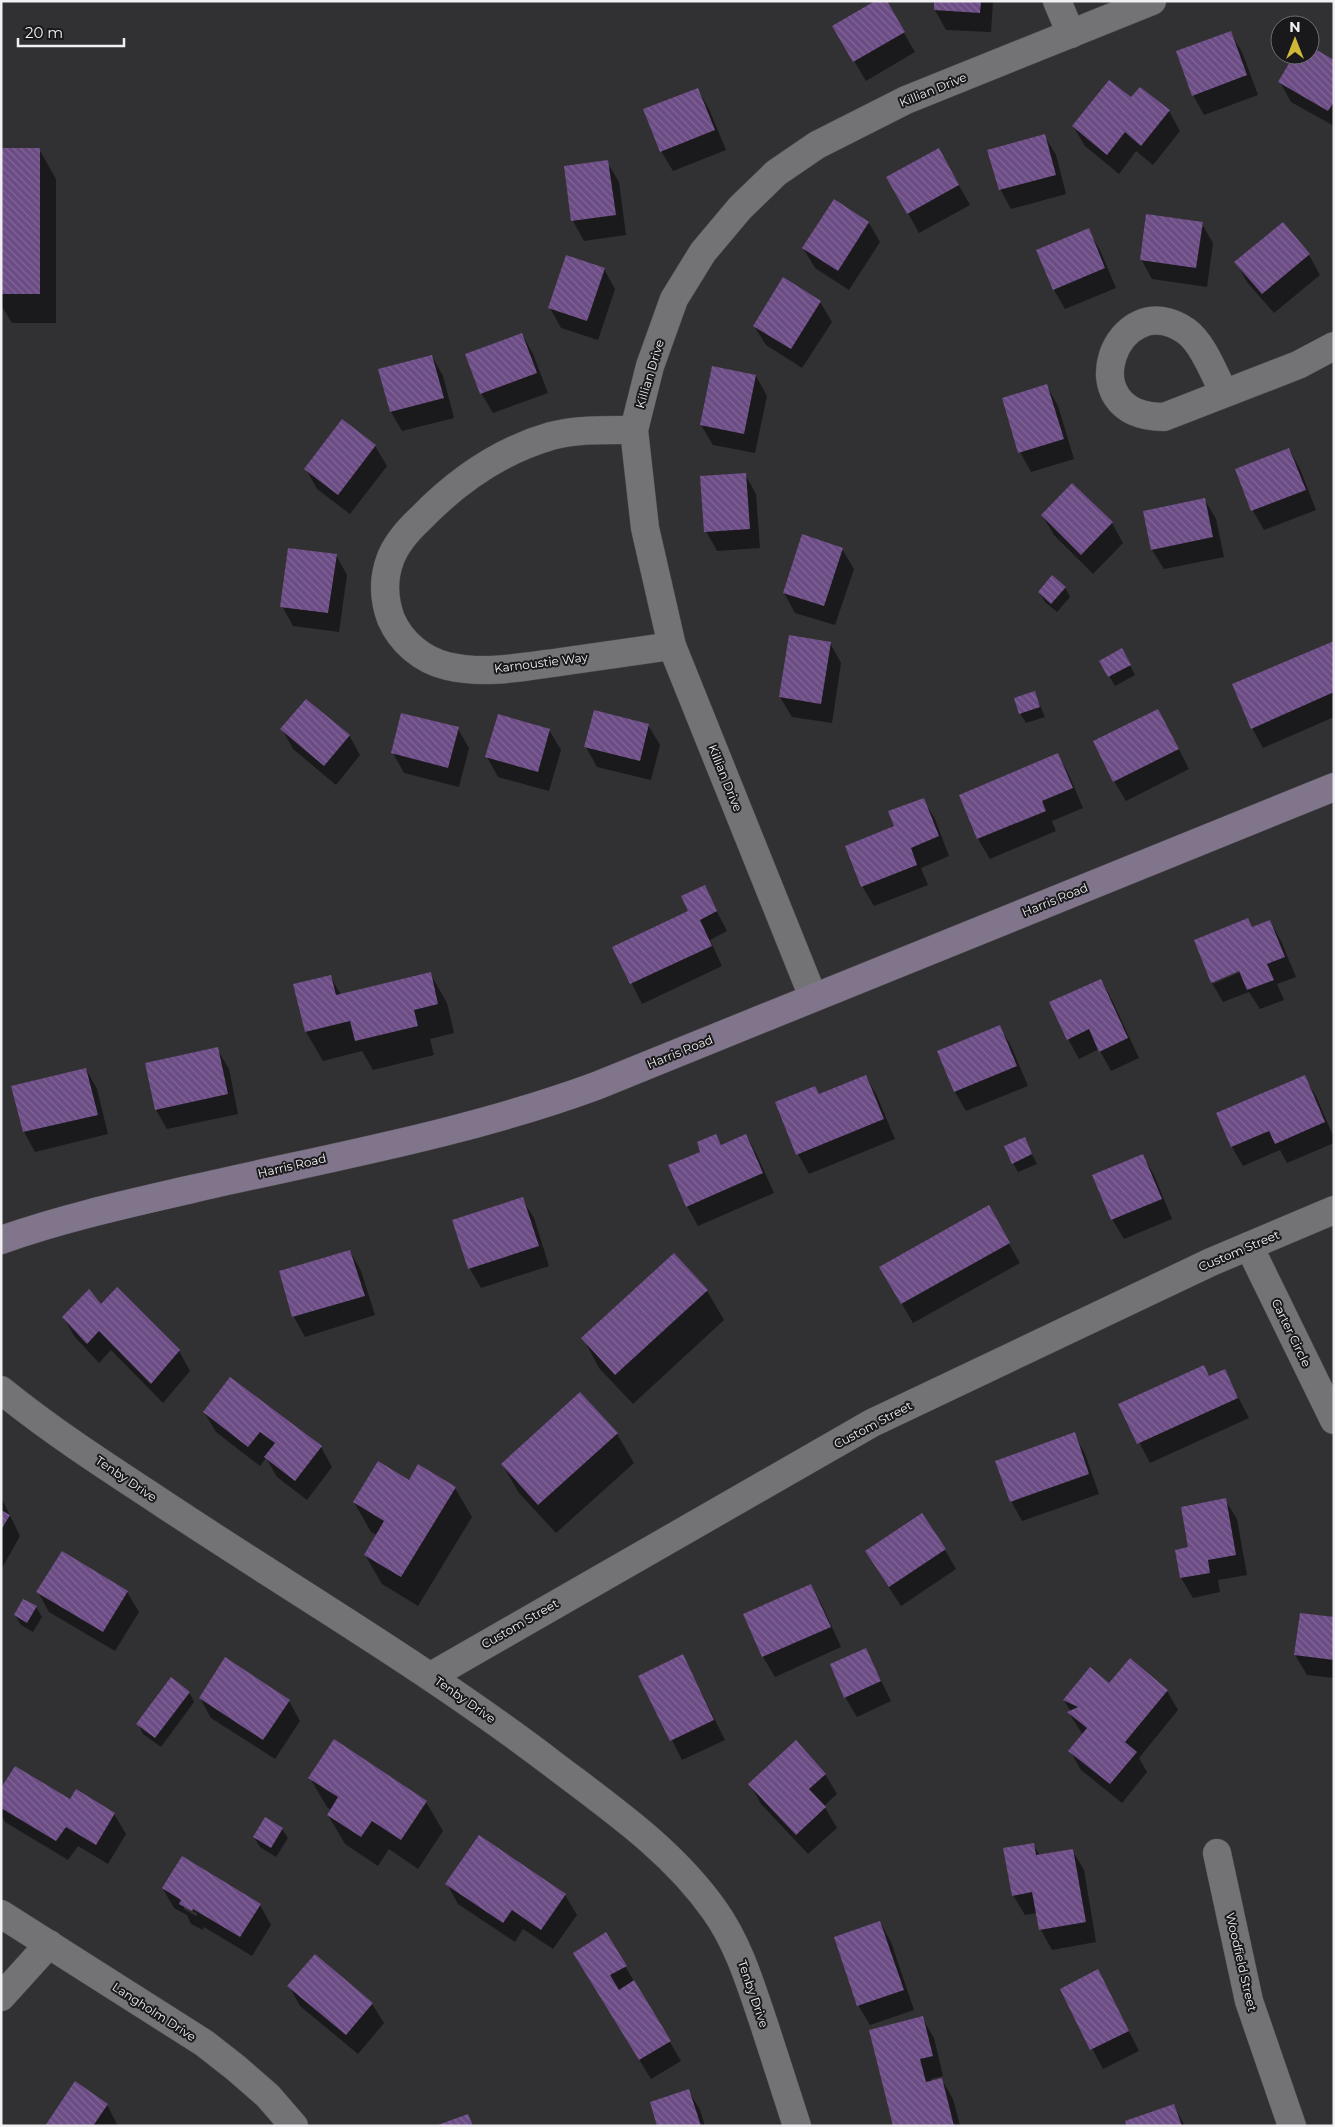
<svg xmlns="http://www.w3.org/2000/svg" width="1335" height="2127" font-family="Montserrat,sans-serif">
  <defs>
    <pattern id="building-back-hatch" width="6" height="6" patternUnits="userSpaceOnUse" patternTransform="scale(1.25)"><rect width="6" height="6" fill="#6b4c84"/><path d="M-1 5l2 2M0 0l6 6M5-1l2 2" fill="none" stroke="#816696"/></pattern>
  </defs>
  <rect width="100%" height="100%" fill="#313033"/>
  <g fill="#0007" fill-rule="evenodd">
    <path d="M885 1 915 52 866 81 834 27Z"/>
    <path d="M935 1H993L991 32 946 30 935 10Z"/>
    <path d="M1230 32 1242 52 1258 95 1204 115 1193 95Z"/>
    <path d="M1310 47 1334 61V126L1291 102 1280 82 1296 55H1310Z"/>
    <path d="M698 90 709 109 726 150 673 171 661 151Z"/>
    <path d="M1132 99 1169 111 1180 131 1153 165 1136 151 1119 174 1085 146 1073 126Z"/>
    <path d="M1044 135 1056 155 1066 194 1011 209 1000 189Z"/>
    <path d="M1 149H39L56 179V323H12L1 305Z"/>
    <path d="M938 149 970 205 919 233 888 177Z"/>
    <path d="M607 162 619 182 626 235 584 241 573 221Z"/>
    <path d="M869 223 880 242 849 290 815 268 803 248Z"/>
    <path d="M1202 224 1213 243 1207 287 1152 279 1141 259Z"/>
    <path d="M1283 224 1309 255 1320 275 1274 313 1247 282 1236 262Z"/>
    <path d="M1088 230 1100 250 1116 288 1065 309 1054 290Z"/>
    <path d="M604 269 615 289 598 340 561 328 550 308Z"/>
    <path d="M784 279 820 302 832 322 802 368 766 345 754 326Z"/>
    <path d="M522 334 533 354 548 393 493 413 481 393Z"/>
    <path d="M432 356 443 376 454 418 402 431 391 412Z"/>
    <path d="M756 376 767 396 755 453 713 445 701 425Z"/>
    <path d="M1047 386 1058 406 1074 459 1031 472 1020 452Z"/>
    <path d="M343 421 375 446 387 466 350 514 317 489 306 469Z"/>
    <path d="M1289 449 1300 469 1316 510 1264 530 1253 511 1236 469Z"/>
    <path d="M745 474 756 494 760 548 717 551 706 531Z"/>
    <path d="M1205 500 1216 519 1224 557 1164 569 1152 550Z"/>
    <path d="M1042 515 1112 523 1123 543 1093 574 1054 535Z"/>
    <path d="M842 549 854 569 835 625 795 613 784 593Z"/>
    <path d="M336 555 347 575 339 632 293 626 282 606Z"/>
    <path d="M1065 587 1070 597 1057 612 1045 602 1039 592Z"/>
    <path d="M1334 642V717L1263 748 1252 728Z"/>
    <path d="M830 643 841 663 832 723 792 717 780 697Z"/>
    <path d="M1127 660 1135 675 1115 686 1101 662Z"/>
    <path d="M1034 692 1045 717 1026 723 1020 713Z"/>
    <path d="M648 725 660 745 651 780 597 767 586 747Z"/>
    <path d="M282 729 349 735 360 755 336 785 293 749Z"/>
    <path d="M458 729 469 748 459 787 404 773 393 753Z"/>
    <path d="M549 730 561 750 549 791 498 777 487 757Z"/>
    <path d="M1169 730 1189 769 1126 801 1114 781Z"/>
    <path d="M1058 755 1069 775 1083 808 1052 821 1056 831 990 859 978 839 960 795Z"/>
    <path d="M923 799 935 819 949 856 921 868 928 885 874 906 862 886 896 827Z"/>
    <path d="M704 887 727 931 710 940 722 966 642 1004 614 947 690 911Z"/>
    <path d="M1270 921 1281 941 1296 977 1277 984 1284 1000 1260 1009 1249 992 1223 1002 1212 983 1195 941 1252 928ZM1245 968V970L1213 984V981Z"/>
    <path d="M430 973 447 1003 454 1033 430 1039 434 1055 373 1070 362 1051 323 1061 306 1032 330 976 341 995Z"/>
    <path d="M1101 980 1112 1000 1139 1058 1111 1071 1099 1049 1079 1059 1068 1039Z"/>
    <path d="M1000 1027 1011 1046 1028 1086 966 1111 955 1092 938 1052Z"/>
    <path d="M217 1049 229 1069 238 1114 167 1129 156 1110Z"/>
    <path d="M86 1069 97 1089 108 1134 35 1152 24 1132 13 1087Z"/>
    <path d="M866 1077 877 1096 895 1139 809 1174 798 1154 819 1095Z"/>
    <path d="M1304 1077 1316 1096 1334 1138V1143L1287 1163 1280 1150 1243 1166 1232 1147Z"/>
    <path d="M746 1135 757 1155 774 1193 698 1226 687 1206 702 1152 716 1136 722 1146Z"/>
    <path d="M1024 1139 1037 1164 1018 1172 1013 1163Z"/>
    <path d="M1143 1156 1154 1175 1172 1219 1124 1239 1112 1219Z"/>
    <path d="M522 1199 534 1218 549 1266 481 1288 470 1269 454 1221Z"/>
    <path d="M988 1207 1020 1263 913 1323 881 1268Z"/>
    <path d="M350 1251 361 1271 375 1315 305 1337 294 1317 280 1272Z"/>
    <path d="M674 1254 707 1291 724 1320 633 1404 599 1368 583 1338Z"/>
    <path d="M101 1306 179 1351 190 1371 163 1403 111 1350 99 1363 75 1337 63 1317Z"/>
    <path d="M1224 1370 1249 1418 1150 1463 1120 1405 1209 1378Z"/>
    <path d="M230 1379 321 1447 332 1467 307 1500 277 1477 266 1458 260 1466 216 1432 204 1412Z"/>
    <path d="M617 1434 634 1463 556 1533 519 1493 502 1464Z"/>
    <path d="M1074 1434 1085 1454 1099 1494 1022 1521 1011 1501Z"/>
    <path d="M409 1482 455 1488 472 1517 418 1606 382 1584 365 1555 377 1535 371 1532 354 1502Z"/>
    <path d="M1 1497 20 1536 1 1570Z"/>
    <path d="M1225 1500 1237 1519 1247 1575 1218 1580 1220 1592 1193 1598 1181 1578 1176 1551 1190 1548Z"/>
    <path d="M945 1550 956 1569 901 1606 866 1552Z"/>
    <path d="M62 1553 127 1592 139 1612 115 1651 49 1612 38 1592Z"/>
    <path d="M811 1585 822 1605 841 1647 775 1677 763 1657 745 1614Z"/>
    <path d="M36 1607 42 1617 33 1632 21 1625 15 1615Z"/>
    <path d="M1334 1619V1678L1307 1675 1295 1655Z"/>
    <path d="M866 1650 891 1701 857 1717 845 1697Z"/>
    <path d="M683 1656 725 1740 682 1760 640 1676Z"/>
    <path d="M1109 1685 1167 1691 1178 1710 1139 1758 1147 1772 1122 1803 1081 1770 1070 1751 1083 1735 1069 1713 1071 1712 1064 1700Z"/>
    <path d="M189 1692 194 1702 161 1747 143 1734 138 1724Z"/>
    <path d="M200 1698 289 1701 300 1721 275 1759 211 1718Z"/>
    <path d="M825 1774 837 1794 824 1806 837 1828 808 1854 761 1804 750 1784Z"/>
    <path d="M310 1778 426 1802 443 1831 418 1869 389 1849 378 1866 345 1844 328 1815 331 1810 327 1807Z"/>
    <path d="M1 1791 70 1801 114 1814 126 1834 108 1864 78 1846 68 1860 5 1822 1 1815Z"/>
    <path d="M282 1829 288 1838 276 1857 260 1847 254 1837Z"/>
    <path d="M479 1837 565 1895 577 1915 553 1949 523 1929 515 1942 458 1904 447 1884Z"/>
    <path d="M1033 1844 1040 1856 1072 1850 1084 1870 1096 1942 1052 1950 1041 1930 1037 1913 1025 1915 1013 1895Z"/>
    <path d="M163 1889 260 1905 271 1925 252 1956 204 1927 203 1930 191 1924 187 1915 174 1908ZM184 1906 198 1914 196 1916 184 1909Z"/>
    <path d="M880 1922 891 1942 914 2010 870 2025 858 2005Z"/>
    <path d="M625 1966 681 2061 651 2079 586 1973Z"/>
    <path d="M1098 1971 1139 2051 1103 2069 1061 1989Z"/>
    <path d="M289 1986 372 2004 384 2023 358 2054 300 2006Z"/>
    <path d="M922 2018 934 2038 943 2076 931 2079 932 2082 942 2080 953 2099 960 2126H894Z"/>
    <path d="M688 2090 700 2110 705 2126H659Z"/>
    <path d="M107 2105 118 2126H46Z"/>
    <path d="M1174 2106 1185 2126H1128Z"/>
  </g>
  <g fill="url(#building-back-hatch)">
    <path d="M875 1H887L905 32 853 62 832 26Z"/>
    <path d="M934 1H981L980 13 934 10Z"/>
    <path d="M1231 31 1247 75 1192 96 1176 51Z"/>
    <path d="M1310 46 1334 60V102L1328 111 1278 82 1294 55H1310Z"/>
    <path d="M1109 80 1131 97 1140 87 1170 110 1141 146 1125 132 1107 155 1072 126Z"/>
    <path d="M698 88 715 130 660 152 643 109Z"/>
    <path d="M1045 134 1056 175 999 190 987 150Z"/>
    <rect x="1" y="148" width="39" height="146"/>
    <path d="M939 148 959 185 907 214 886 177Z"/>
    <path d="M608 160 616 215 571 221 564 166Z"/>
    <path d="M834 199 869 222 838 271 802 248Z"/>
    <path d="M1146 214 1203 222 1196 268 1140 260Z"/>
    <path d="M1283 222 1310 254 1262 294 1234 262Z"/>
    <path d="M1089 228 1105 268 1053 290 1036 250Z"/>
    <path d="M566 255 605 268 587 321 548 308Z"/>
    <path d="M783 277 821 301 791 349 753 326Z"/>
    <path d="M522 333 537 373 480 394 465 354Z"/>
    <path d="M432 355 444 398 390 412 378 369Z"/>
    <path d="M712 366 756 375 744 434 700 425Z"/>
    <path d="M1047 384 1064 439 1018 453 1002 398Z"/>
    <path d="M342 419 376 445 338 495 304 469Z"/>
    <path d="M1289 448 1306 490 1251 511 1235 469Z"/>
    <path d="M746 473 750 529 704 532 700 476Z"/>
    <path d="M1072 483 1113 522 1081 555 1041 515Z"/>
    <path d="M1205 498 1213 537 1151 550 1143 511Z"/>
    <path d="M802 534 843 548 824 606 783 593Z"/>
    <path d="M288 548 337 554 328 613 280 607Z"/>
    <path d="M1052 575 1066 587 1051 604 1038 592Z"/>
    <path d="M789 635 831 642 821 704 779 697Z"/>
    <path d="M1334 641V692L1251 729 1232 684Z"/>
    <path d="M1122 648 1131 665 1108 677 1099 661Z"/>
    <path d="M1035 691 1040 707 1019 714 1014 698Z"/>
    <path d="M306 699 350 735 324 766 280 729Z"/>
    <path d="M1158 709 1179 749 1113 782 1093 741Z"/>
    <path d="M594 710 649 724 640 761 584 747Z"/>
    <path d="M401 713 459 727 448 768 391 753Z"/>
    <path d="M498 714 550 729 538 772 485 757Z"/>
    <path d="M1058 753 1073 788 1042 801 1046 811 977 839 959 795Z"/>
    <path d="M924 798 939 836 911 848 917 865 861 887 845 846 894 826 888 811Z"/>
    <path d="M705 885 717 911 700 920 712 946 630 984 612 947 688 911 681 896Z"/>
    <path d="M1248 918 1252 927 1270 920 1285 957 1267 964 1274 980 1247 990 1239 971 1211 983 1194 940Z"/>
    <path d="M431 972 438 1004 414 1010 418 1026 355 1041 350 1021 305 1032 293 984 331 975 336 995Z"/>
    <path d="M1101 979 1128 1038 1099 1052 1089 1029 1067 1040 1049 1002Z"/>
    <path d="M1000 1025 1017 1066 954 1092 937 1051Z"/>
    <path d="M218 1047 228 1094 155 1110 145 1063Z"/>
    <path d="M86 1068 98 1115 23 1132 11 1086Z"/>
    <path d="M866 1075 884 1119 796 1155 775 1102 815 1086 819 1094Z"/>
    <path d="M1305 1075 1325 1122 1275 1144 1269 1131 1231 1147 1216 1113Z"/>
    <path d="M716 1134 721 1145 746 1134 763 1173 686 1207 668 1165 700 1152 697 1142Z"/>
    <path d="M1025 1137 1032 1154 1012 1164 1004 1146Z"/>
    <path d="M1143 1154 1162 1199 1111 1220 1092 1175Z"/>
    <path d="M523 1197 539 1246 468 1269 452 1220Z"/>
    <path d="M989 1205 1010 1243 901 1304 879 1267Z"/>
    <path d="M350 1250 365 1296 292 1317 279 1271Z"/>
    <path d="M674 1253 708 1290 615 1375 581 1338Z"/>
    <path d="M117 1287 180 1350 151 1384 99 1331 87 1344 62 1317 89 1289 101 1304Z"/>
    <path d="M1204 1365 1209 1376 1225 1369 1238 1398 1137 1444 1118 1404Z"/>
    <path d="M230 1377 322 1446 295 1481 264 1457 275 1443 260 1432 248 1447 203 1412Z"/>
    <path d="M580 1392 618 1433 538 1505 501 1464Z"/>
    <path d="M1075 1432 1089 1474 1010 1502 995 1461Z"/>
    <path d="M378 1461 409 1480 418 1464 456 1487 401 1577 364 1555 384 1521 353 1502Z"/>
    <path d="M1226 1498 1236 1555 1208 1560 1210 1573 1180 1578 1175 1550 1188 1547 1181 1507Z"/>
    <path d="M1 1510 10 1515 1 1530Z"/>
    <path d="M922 1513 946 1549 889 1587 865 1551Z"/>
    <path d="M62 1551 128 1591 103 1632 36 1592Z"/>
    <path d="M811 1584 831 1627 762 1657 743 1614Z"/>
    <path d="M23 1599 37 1606 27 1623 14 1615Z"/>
    <path d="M1300 1613 1334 1617V1660L1294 1655Z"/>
    <path d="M866 1648 881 1681 844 1698 830 1664Z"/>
    <path d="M683 1654 714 1720 670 1741 638 1676Z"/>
    <path d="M225 1657 290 1700 263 1740 199 1698Z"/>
    <path d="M1130 1658 1168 1690 1125 1742 1137 1752 1110 1784 1068 1751 1087 1728 1067 1712 1078 1707 1063 1700 1090 1667 1109 1683Z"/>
    <path d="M171 1677 190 1692 155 1738 136 1724Z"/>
    <path d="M334 1739 427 1801 401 1840 372 1821 361 1837 327 1815 338 1797 308 1778Z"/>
    <path d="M796 1740 826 1774 809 1789 826 1807 796 1835 748 1784Z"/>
    <path d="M15 1766 70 1799 76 1789 115 1813 96 1845 66 1827 56 1841 1 1808V1788Z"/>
    <path d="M265 1817 283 1828 271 1848 253 1837Z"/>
    <path d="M479 1835 566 1894 541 1930 512 1910 503 1923 445 1884Z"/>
    <path d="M1034 1843 1036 1855 1073 1849 1086 1922 1039 1930 1032 1892 1012 1896 1003 1848Z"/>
    <path d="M182 1856 261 1904 240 1937 193 1909 192 1911 179 1904 181 1900 162 1888Z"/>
    <path d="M880 1921 904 1990 857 2006 834 1937Z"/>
    <path d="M606 1932 627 1966 610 1975 619 1990 634 1980 671 2041 639 2060 573 1953Z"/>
    <path d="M315 1954 373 2003 346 2035 287 1986Z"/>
    <path d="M1098 1969 1129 2031 1090 2050 1060 1989Z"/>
    <path d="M923 2016 933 2056 920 2059 926 2082 942 2078 954 2126H893L869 2030Z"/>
    <path d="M75 2081 108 2104 93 2126H45Z"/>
    <path d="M689 2089 701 2126H657L650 2102Z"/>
    <path d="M1174 2104 1182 2126H1127L1125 2121Z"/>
    <path d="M468 2114 473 2126H435Z"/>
  </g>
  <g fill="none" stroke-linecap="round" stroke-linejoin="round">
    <g stroke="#4d4c4f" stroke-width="29">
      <g id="street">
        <path d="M1057 1 1071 34"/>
        <path d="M1224 393C1215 376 1203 343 1186 331 1117 283 1067 417 1164 417L1298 365 1334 346"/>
        <path d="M634 430C606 430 578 429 551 436 499 451 458 480 421 518 408 530 396 543 390 560 383 579 384 600 391 619 401 642 422 660 447 666 484 675 523 667 560 662 597 657 635 651 672 646"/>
        <path d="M813 997 672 646 645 528 634 430 650 366 674 299 703 252 740 208 776 173 817 145 906 100 1152 1"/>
        <path d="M1249 1246 1334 1420"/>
        <path d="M1 1390C49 1429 101 1463 153 1497 286 1586 426 1667 554 1765 612 1809 673 1851 715 1911 739 1945 751 1986 764 2024 775 2058 786 2092 797 2126"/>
        <path d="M431 1676 872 1423 1211 1262 1334 1210"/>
        <path d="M1217 1853 1249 2001 1292 2126"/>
        <path d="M1 1914 204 2043 236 2068 268 2096 294 2126"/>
        <path d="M1 1997 49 1944"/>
      </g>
    </g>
    <g stroke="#4d4c4f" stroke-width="29">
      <path id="secondary" d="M1 1240C63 1218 127 1204 192 1189 327 1158 465 1134 596 1086L1334 787"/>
    </g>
    <use href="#street" stroke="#737275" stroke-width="28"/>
    <use href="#secondary" stroke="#80758b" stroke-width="28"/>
  </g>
  <g text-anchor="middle" stroke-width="4" stroke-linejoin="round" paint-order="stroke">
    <g font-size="12" fill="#f1f0f2" stroke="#19181a">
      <text transform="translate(933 90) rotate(-22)" y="4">Killian Drive</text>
      <text transform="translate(650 374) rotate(-73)" y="4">Killian Drive</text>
      <text transform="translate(541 663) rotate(-7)" y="4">Karnoustie Way</text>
      <text transform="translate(725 778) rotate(68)" y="4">Killian Drive</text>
      <text transform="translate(1055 900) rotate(-22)" y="4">Harris Road</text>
      <text transform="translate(680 1052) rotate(-22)" y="4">Harris Road</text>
      <text transform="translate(292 1166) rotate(-13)" y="4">Harris Road</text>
      <text transform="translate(1239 1251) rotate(-23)" y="4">Custom Street</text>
      <text transform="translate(1291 1333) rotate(64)" y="4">Carter Circle</text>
      <text transform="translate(873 1425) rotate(-28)" y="4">Custom Street</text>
      <text transform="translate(126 1479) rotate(34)" y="4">Tenby Drive</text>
      <text transform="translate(520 1624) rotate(-30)" y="4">Custom Street</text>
      <text transform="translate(465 1700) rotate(35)" y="4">Tenby Drive</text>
      <text transform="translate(1241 1962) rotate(77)" y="4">Woodfield Street</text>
      <text transform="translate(753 1994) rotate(71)" y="4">Tenby Drive</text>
      <text transform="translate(154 2012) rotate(33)" y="4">Langholm Drive</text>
    </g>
  </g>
  <rect width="1335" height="2127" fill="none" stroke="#f1f0f2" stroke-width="5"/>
  <g transform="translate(1295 40)"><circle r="24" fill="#19181a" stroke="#6f6e70"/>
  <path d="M0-4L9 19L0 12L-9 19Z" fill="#cfb837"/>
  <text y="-8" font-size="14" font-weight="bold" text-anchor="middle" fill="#f1f0f2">N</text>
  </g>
  <path d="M18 38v8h106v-8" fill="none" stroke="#f1f0f2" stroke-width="2.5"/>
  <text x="25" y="38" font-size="15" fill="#f1f0f2" stroke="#19181a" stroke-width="4" paint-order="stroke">20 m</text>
</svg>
